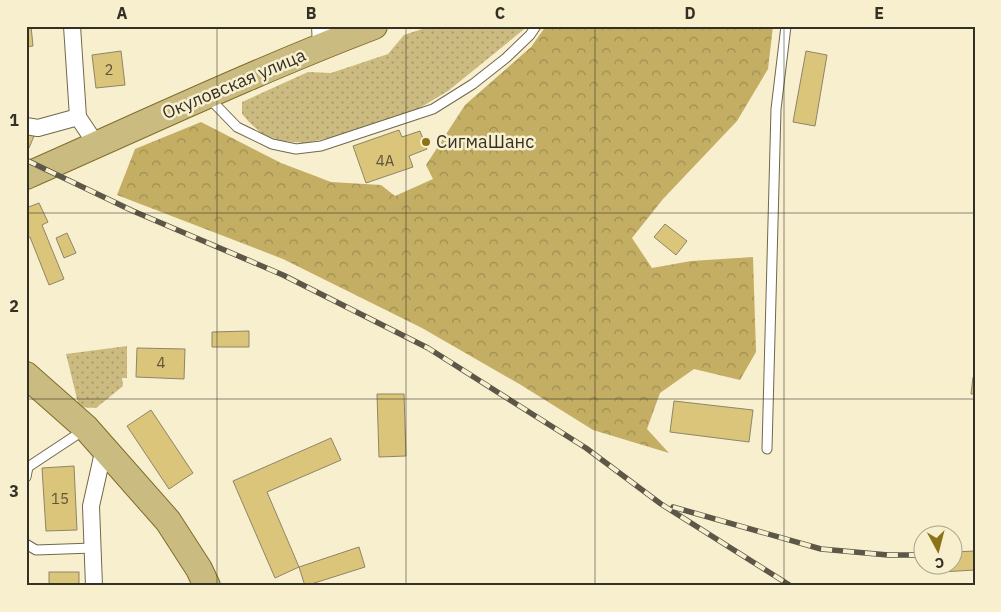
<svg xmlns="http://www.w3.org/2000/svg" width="1001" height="612" font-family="'IBM Plex Sans',sans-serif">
  <defs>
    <pattern id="grass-dots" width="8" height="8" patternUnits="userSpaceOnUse" patternTransform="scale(1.25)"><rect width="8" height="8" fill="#ccbb80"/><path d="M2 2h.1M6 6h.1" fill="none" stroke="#a69869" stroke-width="1.8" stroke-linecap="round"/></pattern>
    <pattern id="forest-crowns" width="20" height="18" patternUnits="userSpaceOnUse" patternTransform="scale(1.25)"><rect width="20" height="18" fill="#c3ae63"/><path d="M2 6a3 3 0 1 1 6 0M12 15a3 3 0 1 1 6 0" fill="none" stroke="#9f8e51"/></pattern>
  </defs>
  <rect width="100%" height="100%" fill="#f8efcf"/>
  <g fill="url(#grass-dots)">
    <path d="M431 26H528L448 91 418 109 333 137 306 143 281 141 262 134 249 122 242 114V102L308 72 331 73 388 54 404 35Z"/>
    <path d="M127 346V378H122L123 386 96 408 79 407 66 354Z"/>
  </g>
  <path fill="url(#forest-crowns)" d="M546 26H773L768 69 737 121 663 199 632 238 652 268 691 261 753 257 756 352 740 380 694 369 660 393 647 429 669 453 593 430 521 385 422 328 283 259 117 195 135 149 201 122 281 163 331 182 381 185 395 196 433 179 426 165 465 105 531 47Z"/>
  <g fill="#dbc57a" stroke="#8e8568">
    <path d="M26 26H31L33 46 26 47Z"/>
    <path d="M121 51 125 85 96 88 92 55Z"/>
    <path d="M806 51 827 55 815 126 793 122Z"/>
    <path d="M399 130 402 137 420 131 427 149 409 156 413 167 366 183 353 146Z"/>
    <path d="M26 133 34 136 29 148 26 147Z"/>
    <path d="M39 203 48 222 42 225 64 279 49 285 30 237 26 239V208Z"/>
    <path d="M665 224 687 241 676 255 654 237Z"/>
    <path d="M67 233 76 253 64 258 56 238Z"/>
    <path d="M249 331V347H212V332Z"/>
    <path d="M137 348 185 349 184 379 136 377Z"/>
    <path d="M973 377H975V394H971Z"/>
    <path d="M377 394H404L406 456 379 457Z"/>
    <path d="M674 401 753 410 749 442 670 432Z"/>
    <path d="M151 410 193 473 169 489 127 426Z"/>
    <path d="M331 438 341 460 267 492 299 567 275 578 233 481Z"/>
    <path d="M74 466 77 530 46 531 42 468Z"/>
    <path d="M359 547 365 567 305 586 299 567Z"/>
    <path d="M975 551V570L941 572V564H954V552Z"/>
    <rect x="49" y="572" width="30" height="14"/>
  </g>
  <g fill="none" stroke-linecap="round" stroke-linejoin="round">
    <g stroke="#70684b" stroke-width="11">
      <g id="service">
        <path d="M208 97 237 127 272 144 296 149 321 146 433 109 473 84 506 58 530 35 536 26"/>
        <path d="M767 449 776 109 786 26"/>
        <path d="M26 477 28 467 84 430"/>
        <path d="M26 544 36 550 93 548"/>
      </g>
    </g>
    <g stroke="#70684b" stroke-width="18">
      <g id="minor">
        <path d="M72 26 78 117 96 144"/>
        <path d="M26 126 38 128 78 117"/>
        <path d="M94 586 91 506 104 448"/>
      </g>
    </g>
    <g stroke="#70684b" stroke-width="22">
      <path id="tertiary" d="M322 26 323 46"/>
    </g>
    <g stroke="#7f6d29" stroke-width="28">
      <g id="primary">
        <path d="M26 176C142 125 256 71 374 26"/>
        <path d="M26 375 86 428 168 521 199 569 207 586"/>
      </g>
    </g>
    <use href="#service" stroke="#fff" stroke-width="9"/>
    <use href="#minor" stroke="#fff" stroke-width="16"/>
    <use href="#tertiary" stroke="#fff" stroke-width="20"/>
    <use href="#primary" stroke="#cabb80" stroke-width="26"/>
    <g stroke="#5c5747" stroke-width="5.5">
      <g id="rail">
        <path d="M26 160 133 211 283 275 428 348 586 448 661 504 791 586"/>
        <path d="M673 507 821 549 888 555H920"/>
      </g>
    </g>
    <use href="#rail" stroke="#f8efcf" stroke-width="4" stroke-dasharray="11" stroke-linecap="butt"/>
  </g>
  <path fill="none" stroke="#343024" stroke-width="1" stroke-opacity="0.55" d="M217 26V586M406 26V586M595 26V586M784 26V586M26 213H975M26 399H975"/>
  <circle fill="#8b7417" stroke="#f8efcf" stroke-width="2" cx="426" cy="142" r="5"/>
  <g text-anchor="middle" stroke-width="5" stroke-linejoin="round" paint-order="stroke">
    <g font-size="15" fill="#5e553a">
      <text x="109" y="75">2</text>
      <text x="385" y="166">4А</text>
      <text x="161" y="368">4</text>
      <text x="60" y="504">15</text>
    </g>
    <g font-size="18" fill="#343024" stroke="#f8efcf">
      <text transform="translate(234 84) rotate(-23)" y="6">Окуловская улица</text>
    </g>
    <g font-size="18" fill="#343024" stroke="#f8efcf" text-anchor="start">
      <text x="436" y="148">СигмаШанс</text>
    </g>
  </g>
  <rect width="1001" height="612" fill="none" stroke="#f8efcf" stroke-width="55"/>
  <g transform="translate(938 550) rotate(173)"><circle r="24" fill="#f8efcf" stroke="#aaa38b"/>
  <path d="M0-4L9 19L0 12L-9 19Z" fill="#8b7417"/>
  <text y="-8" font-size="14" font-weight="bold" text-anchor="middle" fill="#343024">С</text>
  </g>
  <rect x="28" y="28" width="946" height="556" fill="none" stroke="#343024" stroke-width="2"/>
  <g font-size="16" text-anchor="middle" font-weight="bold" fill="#343024">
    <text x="122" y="19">A</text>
    <text x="311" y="19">B</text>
    <text x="500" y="19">C</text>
    <text x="690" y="19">D</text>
    <text x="879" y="19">E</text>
    <text x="14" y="126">1</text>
    <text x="14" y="312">2</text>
    <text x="14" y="497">3</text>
  </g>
</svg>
